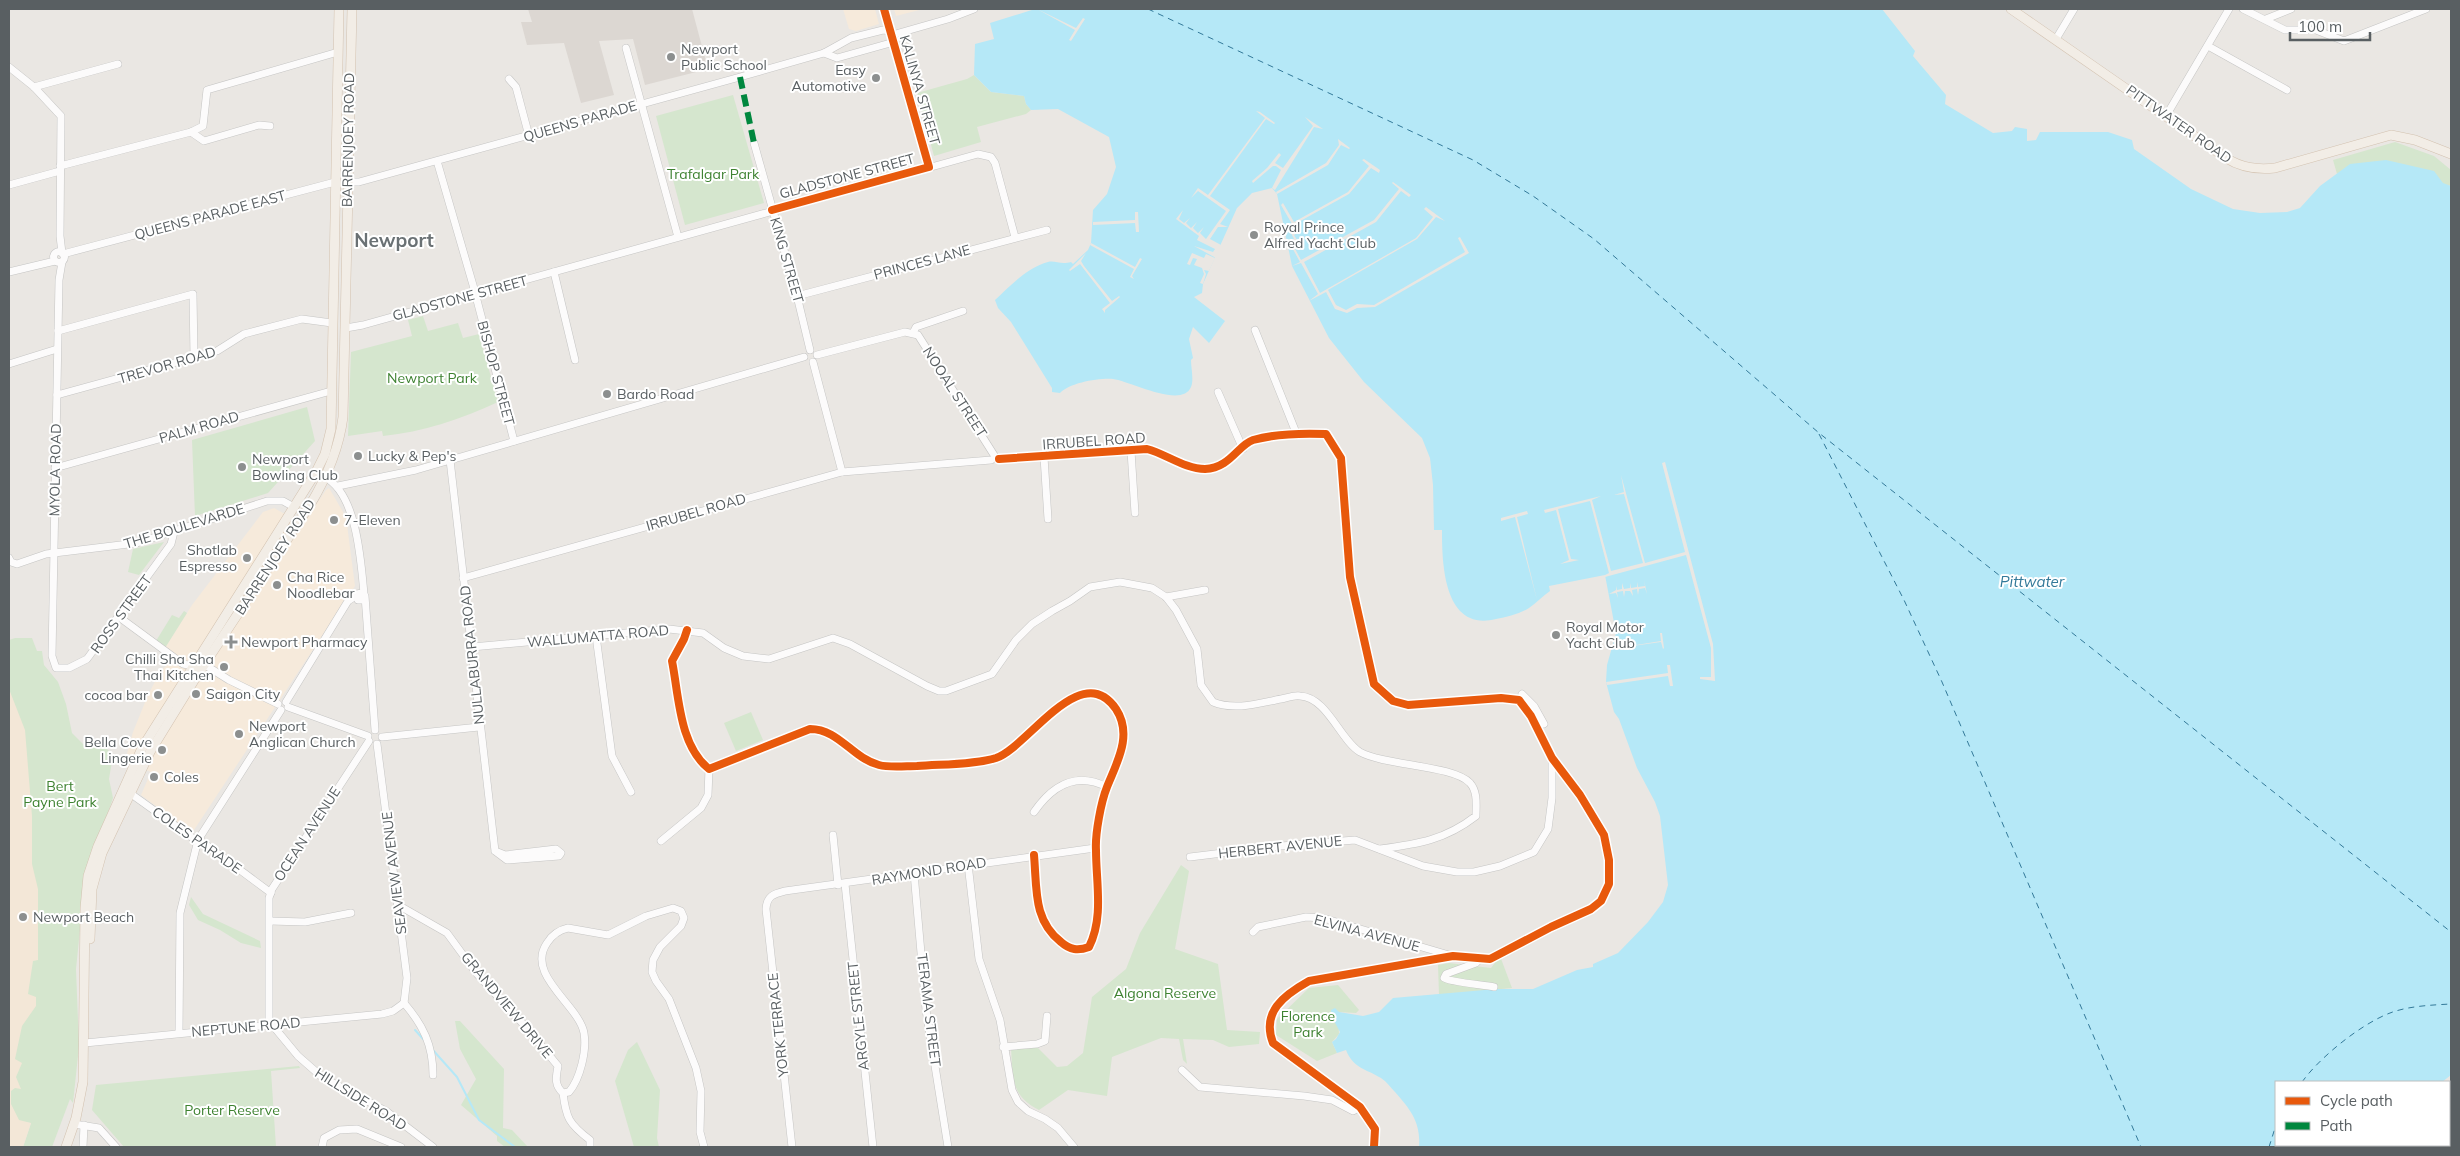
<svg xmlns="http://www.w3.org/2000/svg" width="2460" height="1156" font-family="Mulish,sans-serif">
  <rect width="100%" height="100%" fill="#eae7e3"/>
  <g fill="#f6eadb">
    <path d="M843 9H875L879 24 856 31 849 29Z"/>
    <path d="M894 9H923L896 16Z"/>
    <path d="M329 488 346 517 355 586 192 833 141 795 151 772 125 761 133 732 148 695 160 672 171 661 161 654 192 605 263 512 274 508 303 524 326 490Z"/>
  </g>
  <path fill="#dcd7d2" d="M528 9H692L708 69 645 85 633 39 599 41 614 95 581 103 564 43 527 45 521 22H532Z"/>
  <g fill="#d5e6ce">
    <path d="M974 75 991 92 1024 96 1026 104 1031 110 1026 114 977 127 981 142 934 156 917 93 967 79Z"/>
    <path d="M733 95 764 203 685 225 656 116Z"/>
    <path d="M2395 142 2434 156 2451 170V186L2350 165 2337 174 2333 160Z"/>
    <path d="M423 316 428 331 458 323 463 338 479 334 498 402C461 419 423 432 383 436L382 431 348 436 351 352 412 336 408 320Z"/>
    <path d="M307 407 315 441 268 493 195 516 192 440Z"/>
    <path d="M164 542 139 575 128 572 133 549Z"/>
    <path d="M184 611 187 613 165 648 156 641 172 615 179 618Z"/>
    <path d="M15 638H32L37 651H42L44 665 58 682 66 704 72 733 84 745 99 741 113 755 109 779 113 798 85 880 76 969 79 1046 73 1103 70 1099 52 1147H23L31 1123 9 1121V640Z"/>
    <path d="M751 712 763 740 736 751 724 723Z"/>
    <path d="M1181 865 1189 871 1175 949 1218 964 1227 1030 1260 1032 1259 1044 1229 1047 1213 1040 1183 1039 1187 1064 1183 1060 1179 1039 1161 1038 1112 1057 1107 1096 1068 1090 1039 1110C1010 1095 1013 1077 1011 1048L1036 1046 1057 1067 1067 1066 1083 1053 1092 997 1126 969 1140 933Z"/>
    <path d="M191 897 203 914 260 941 261 948 241 943 220 930 198 920 189 905Z"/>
    <path d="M1500 956 1512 988 1439 995 1438 965 1449 963 1491 968Z"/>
    <path d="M1338 985 1359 1010 1356 1013 1338 1012 1339 1034 1332 1042 1337 1053 1317 1061 1276 1035 1277 1019 1309 988Z"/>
    <path d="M455 1021H460L504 1069 503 1128 512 1130 528 1147H505L497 1141V1136L461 1105 476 1079 460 1049Z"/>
    <path d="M637 1042 660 1090 657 1138 659 1147H634L615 1081 628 1050Z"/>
    <path d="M299 1066 300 1068 271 1071 276 1147H124L92 1110 96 1085Z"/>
  </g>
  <path fill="#f3e7d7" d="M9 689 25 730 32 816V864L38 889V960L33 961 28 994 36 997V1006L22 1026 15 1059 22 1063 16 1077 21 1089 15 1088 11 1091V1104L19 1120 31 1123 23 1147H9Z"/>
  <path fill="#b5e8f7" d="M1035 9H1882L1915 51 1913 56 1946 95 1945 104 1993 133 2012 131 2015 127 2027 129V141L2036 140 2040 132H2108L2132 140 2134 149 2191 189 2233 209 2260 213 2287 212 2300 208 2320 186 2350 164 2386 160 2434 171 2443 183 2451 186V1075L2442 1082H2276V1145H2390L2388 1147H1419C1421 1123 1411 1110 1395 1092 1391 1088 1387 1082 1381 1078 1366 1069 1353 1068 1346 1050L1337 1053 1332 1042 1336 1039 1340 1032 1332 1017 1331 1010 1335 1008 1339 1012 1363 1016 1379 1012 1393 998 1496 989H1533L1577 970 1593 967V964L1618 953 1648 922 1663 902 1668 885 1660 816 1655 802 1637 768 1619 719 1614 712 1606 682 1607 665 1616 633 1605 575 1549 586 1550 591C1543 596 1536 603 1529 608 1519 614 1507 617 1496 619 1444 632 1442 565 1442 530H1434L1433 485 1430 458 1422 438 1364 382 1329 338 1292 266 1277 194 1272 188 1252 193 1237 208 1203 284 1202 293 1194 297 1225 321 1209 343 1193 327 1189 339 1193 358 1191 360C1191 368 1194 380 1191 387 1182 409 1130 381 1113 379 1097 378 1070 383 1060 393L1052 392V388L1011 322 998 308 995 300C1010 286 1028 267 1048 262 1055 260 1060 265 1071 262L1073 264 1088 250 1091 243 1093 210 1107 194 1116 167 1109 137 1058 109 1031 110 1026 104 1024 96 991 92 974 75 975 44 994 39 990 23Z"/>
  <g fill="#eae7e3">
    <path d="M1037 9 1076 28 1083 18 1085 19 1071 41 1069 40 1075 30Z"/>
    <path d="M1256 111 1260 112 1275 123 1274 124 1266 119 1210 196 1230 210 1220 224 1228 227H1218L1210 239 1221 245 1216 258 1194 246 1213 252 1215 249 1197 240 1199 236 1176 219 1183 210 1179 219 1184 223 1190 218 1186 223 1191 228 1197 222 1193 228 1198 233 1204 227 1200 233 1206 239 1226 211 1198 191 1191 198 1198 188 1208 195 1265 118Z"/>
    <path d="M1305 117 1323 129 1314 127 1275 190 1272 188 1281 170 1276 166H1273L1253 183 1252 181 1267 168 1279 153 1281 155 1275 163 1283 168 1313 126Z"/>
    <path d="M1338 139 1350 148 1349 149 1341 145 1328 165 1277 194 1276 192 1326 163 1339 145Z"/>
    <path d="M1364 159 1380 170 1379 173 1371 168 1349 194 1295 224 1299 232 1294 235 1297 240 1292 243 1301 260 1374 220 1399 189 1392 183 1393 182 1411 195 1409 197 1401 191 1376 222 1304 262 1320 293 1416 238 1433 217 1424 209 1426 207 1445 221 1436 217 1417 239 1328 290 1336 305 1346 310 1357 304 1374 305 1465 252 1458 238 1460 237 1469 253 1375 307 1357 308 1347 313 1335 309 1326 292 1309 301 1318 294 1301 263 1292 266 1300 262 1289 242 1294 239 1291 233 1296 230 1294 226 1284 231V228L1292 224 1281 205 1283 203 1294 222 1348 192 1369 166 1362 160Z"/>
    <path d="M1135 212H1138L1139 232H1136L1135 223 1093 225V222L1135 220Z"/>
    <path d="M1091 243 1135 267 1140 258 1142 259 1132 276 1134 279 1130 277 1134 269 1090 245Z"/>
    <path d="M1086 253 1081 261 1084 266 1112 301 1119 296 1120 297 1105 310V313L1102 309 1110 303 1080 264 1070 271 1069 270Z"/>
    <path d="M1192 253 1204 258 1206 254 1215 258 1209 271 1204 270 1206 274 1203 284 1200 283 1204 274 1202 268 1194 265 1197 259 1193 258 1190 265 1187 264Z"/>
    <path d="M1665 462 1713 644 1715 681 1700 679V677H1711V648L1686 555 1605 577V575L1609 573 1590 501 1558 509 1571 559 1579 560 1560 564 1569 560 1556 510 1545 513 1544 510 1601 496 1592 500 1611 571 1643 563 1624 494 1614 495 1624 492 1621 475 1645 563 1685 552 1662 463Z"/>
    <path d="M1527 511 1528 514 1517 517 1537 600 1515 517 1501 521V518Z"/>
    <path d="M1644 580 1647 594 1645 588 1639 589 1638 595 1637 589 1632 590 1633 596 1630 591H1625L1624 597 1623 591 1617 592 1618 598 1616 593 1609 594 1616 590V586L1617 590 1622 589V583L1624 589 1630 588V583L1631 588 1637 587V582L1638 587 1645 586Z"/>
    <path d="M1660 633H1662L1664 648 1663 649 1661 642 1611 649 1661 641Z"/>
    <path d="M1667 665H1670L1673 686H1670L1668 676 1607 685 1606 682 1668 673Z"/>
  </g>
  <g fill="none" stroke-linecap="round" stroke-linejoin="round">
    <g stroke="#b5e8f7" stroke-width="2">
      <path d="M415 1030 424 1040"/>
      <path d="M432 1049 457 1077 479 1120 515 1147"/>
    </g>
    <g stroke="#337999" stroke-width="1" stroke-dasharray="6 5" stroke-linecap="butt">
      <path d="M1148 9 1473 160 1533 196 1594 239 1819 433 2451 932"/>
      <path d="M1819 434 1904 600 1942 682 2141 1147"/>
      <path d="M2302 1082C2320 1057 2361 1024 2390 1013 2408 1006 2432 1005 2451 1004"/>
      <path d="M2269 1147 2276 1125"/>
    </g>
    <g stroke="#c5c5c4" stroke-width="8">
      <g id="minor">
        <path d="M884 9 929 167"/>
        <path d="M2243 9 2285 30H2316L2344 41 2426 9"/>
        <path d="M2266 19 2291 9"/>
        <path d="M892 35 948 19 974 9"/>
        <path d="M2056 39 2074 9"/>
        <path d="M2208 46 2287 90"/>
        <path d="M626 48 678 237"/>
        <path d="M824 53 837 58 894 42"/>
        <path d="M9 67 34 87 61 116 60 236 62 253"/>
        <path d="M509 79 516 87 529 136"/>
        <path d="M34 87 118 64"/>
        <path d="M2166 116 2229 9"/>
        <path d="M191 132 204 141 259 125 270 126"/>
        <path d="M754 143 797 296 810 350"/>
        <path d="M437 161 473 285 514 441"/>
        <path d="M60 166 191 132 203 126 207 90 338 52"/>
        <path d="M347 182H359L740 77 824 53 851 38 883 30 891 31"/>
        <path d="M9 185 60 171"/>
        <circle cx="59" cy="257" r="5.5"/>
        <path d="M63 254 335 182"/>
        <path d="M62 262 59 280 52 656 56 668H69L87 659 171 544 174 532"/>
        <path d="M9 272 55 261"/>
        <path d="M554 272 575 360"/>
        <path d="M797 296 1047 230"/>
        <path d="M346 328 363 325 978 154 991 157 995 163 1015 237"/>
        <path d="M1255 330 1297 435"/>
        <path d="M58 331 193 294 194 357"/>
        <path d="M913 333 916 327 963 311"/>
        <path d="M817 355 905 332 918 335 994 455"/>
        <path d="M813 362 842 472"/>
        <path d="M9 364 57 349"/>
        <path d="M1218 392 1243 449"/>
        <path d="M57 395 217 351 244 334 302 319 332 323"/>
        <path d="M1131 451 1135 513"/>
        <path d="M1044 457 1048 519"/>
        <path d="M999 459 1147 449C1166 454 1185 469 1205 469 1230 468 1238 445 1253 440 1275 434 1303 433 1326 434L1341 458 1350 577 1374 684 1393 701 1408 705 1501 698 1519 700 1531 716 1552 758 1580 795 1604 835 1609 860V884L1601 901 1591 909 1551 927 1490 959 1453 956 1309 981C1284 995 1261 1012 1273 1043L1360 1107 1375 1129 1374 1147"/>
        <path d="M450 460 495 851 507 860 559 856 561 853 556 849 505 855 495 851"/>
        <path d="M55 468 331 391"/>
        <path d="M326 478C357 495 361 562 364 594"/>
        <path d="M338 486 416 470 804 357"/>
        <path d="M9 558 11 562 17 564 46 554 137 543 267 501H283L294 507"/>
        <path d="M463 578 842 472 991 460"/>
        <path d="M1166 597 1205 590"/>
        <path d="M364 600H358L357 594 362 593 365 596 375 730"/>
        <path d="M119 617 183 664 193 666"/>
        <path d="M687 630 684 639 672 661C679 696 679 745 709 769L810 729C839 729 852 758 879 765 890 768 906 766 917 766 942 764 972 765 996 758 1028 747 1081 658 1116 709 1133 735 1117 762 1107 787 1101 802 1095 834 1096 850 1096 883 1104 917 1089 947 1078 951 1070 950 1061 942 1033 920 1037 889 1034 855"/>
        <path d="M596 636 612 756 631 792"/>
        <path d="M472 647 669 629 703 633 724 648 743 656 769 659 833 638 850 644 927 686 939 691H946L992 674 1016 640 1032 624 1052 611 1070 601 1090 587 1120 582 1152 588 1166 597 1176 610 1197 649 1201 685 1213 702C1235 711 1260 703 1281 699 1287 698 1294 695 1300 696 1327 697 1340 740 1360 752 1386 766 1453 765 1470 783 1478 792 1476 805 1476 816 1445 840 1418 844 1380 849"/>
        <path d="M205 665 229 680 278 704"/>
        <path d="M1522 694 1534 706 1544 724"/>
        <path d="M286 702 348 601 357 595"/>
        <path d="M288 707 368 736"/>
        <path d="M382 737 479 727"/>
        <path d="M369 741 272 889 269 898V1021L298 1056 322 1077 386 1111 433 1147"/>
        <path d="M377 744 407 978 404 1003"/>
        <path d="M127 791 194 839 201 841 271 893"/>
        <path d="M1034 812C1052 786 1076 771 1107 787"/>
        <path d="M833 835 838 885"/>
        <path d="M661 841 701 808 708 795 709 769"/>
        <path d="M1190 857 1281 846 1355 840 1423 866 1457 872H1474L1500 866 1534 852 1548 829 1552 798V759"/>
        <path d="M968 864 979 959 1000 1020 1012 1090 1018 1102 1028 1111 1045 1119 1058 1128 1074 1147"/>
        <path d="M914 873 926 1010 948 1147"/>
        <path d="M845 884 873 1147"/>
        <path d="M398 905 447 933 477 974 525 1026 558 1066C556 1077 554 1085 563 1093L569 1092C580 1079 587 1051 584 1033 579 1005 525 975 547 943 552 935 559 930 568 928L608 935 646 916 673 908 681 911 684 918 681 926 660 947 653 960 652 972 656 981 669 999 696 1068 701 1091 700 1132 704 1147"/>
        <path d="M270 921 305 922 351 913"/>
        <path d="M1253 932 1258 927 1306 917 1323 918 1449 955"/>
        <path d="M1480 959 1476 963 1446 974 1444 978C1449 982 1484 985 1494 987"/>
        <path d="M404 1003C423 1025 433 1045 433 1075"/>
        <path d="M179 1033 180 913 198 840 281 710"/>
        <path d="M85 1043 382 1014 393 1011 404 1003"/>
        <path d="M1003 1047 1037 1044 1045 1041 1047 1016"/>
        <path d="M1182 1070 1200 1087 1304 1096 1332 1100 1353 1111 1360 1107"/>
        <path d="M563 1093C566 1118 569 1124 590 1140V1147"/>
        <path d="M74 1124 99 1128 116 1147"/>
        <path d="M83 1147 84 1125"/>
        <path d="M322 1147 324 1138 339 1130 357 1129 401 1147"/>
        <path d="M792 1147 766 909C767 896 773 894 785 891L1095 848"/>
      </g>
    </g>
    <g stroke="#d3c2b0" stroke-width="10">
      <g id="major">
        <path d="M2011 9 2226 158C2242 168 2257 170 2275 168L2391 135 2415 140 2451 154"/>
        <path d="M90 939 92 889 102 853 150 752 198 674 310 505C327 477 339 449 343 417L352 9"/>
        <path d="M66 1147 76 1118 83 1082 85 908 88 876 98 846 142 748 316 472 325 454 331 429 339 9"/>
      </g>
    </g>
    <use href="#minor" stroke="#fcfbfb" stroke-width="7"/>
    <use href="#major" stroke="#f2ede6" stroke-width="9"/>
    <path stroke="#00873e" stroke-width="6" stroke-dasharray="12 6" stroke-linecap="butt" d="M740 77 754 143"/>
    <g stroke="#fff" stroke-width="11">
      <g id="cycleway">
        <path d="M772 210 929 167 884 9"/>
        <path d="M999 459 1147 449C1166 454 1185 469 1205 469 1230 468 1238 445 1253 440 1275 434 1303 433 1326 434L1341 458 1350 577 1374 684 1393 701 1408 705 1501 698 1519 700 1531 716 1552 758 1580 795 1604 835 1609 860V884L1601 901 1591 909 1551 927 1490 959 1453 956 1309 981C1284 995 1261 1012 1273 1043L1360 1107 1375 1129 1374 1147"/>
        <path d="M687 630 684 639 672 661C679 696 679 745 709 769L810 729C839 729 852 758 879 765 890 768 906 766 917 766 942 764 972 765 996 758 1028 747 1081 658 1116 709 1133 735 1117 762 1107 787 1101 802 1095 834 1096 850 1096 883 1104 917 1089 947 1078 951 1070 950 1061 942 1033 920 1037 889 1034 855"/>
      </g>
    </g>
    <use href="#cycleway" stroke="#e8590c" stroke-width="8"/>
  </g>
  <g fill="#8c8f8f" stroke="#fff" stroke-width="2">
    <circle cx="671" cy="57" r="5"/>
    <circle cx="876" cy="78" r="5"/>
    <circle cx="1254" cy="235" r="5"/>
    <circle cx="607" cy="394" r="5"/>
    <circle cx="358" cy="456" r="5"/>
    <circle cx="242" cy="467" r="5"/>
    <circle cx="334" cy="520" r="5"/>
    <circle cx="247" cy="558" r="5"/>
    <circle cx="277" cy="585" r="5"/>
    <circle cx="1556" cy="635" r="5"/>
    <path d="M228.5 634.5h5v5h5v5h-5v5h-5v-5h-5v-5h5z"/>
    <circle cx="224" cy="667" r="5"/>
    <circle cx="196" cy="694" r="5"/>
    <circle cx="158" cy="695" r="5"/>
    <circle cx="239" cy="734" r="5"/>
    <circle cx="162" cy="750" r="5"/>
    <circle cx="154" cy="777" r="5"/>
    <circle cx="23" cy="917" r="5"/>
  </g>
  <g text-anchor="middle" stroke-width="4" stroke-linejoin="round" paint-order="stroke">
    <g font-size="14" fill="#595f62" stroke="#fff" text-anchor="start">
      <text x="681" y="54">Newport<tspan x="681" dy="16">Public School</tspan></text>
      <text x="866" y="75" text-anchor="end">Easy<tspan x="866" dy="16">Automotive</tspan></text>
      <text x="1264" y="232">Royal Prince<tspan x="1264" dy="16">Alfred Yacht Club</tspan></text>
      <text x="617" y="399">Bardo Road</text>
      <text x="368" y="461">Lucky &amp; Pep's</text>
      <text x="252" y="464">Newport<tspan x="252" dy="16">Bowling Club</tspan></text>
      <text x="344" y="525">7-Eleven</text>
      <text x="237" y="555" text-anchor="end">Shotlab<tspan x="237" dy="16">Espresso</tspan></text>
      <text x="287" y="582">Cha Rice<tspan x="287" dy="16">Noodlebar</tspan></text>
      <text x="1566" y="632">Royal Motor<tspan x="1566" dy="16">Yacht Club</tspan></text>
      <text x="241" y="647">Newport Pharmacy</text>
      <text x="214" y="664" text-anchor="end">Chilli Sha Sha<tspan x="214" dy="16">Thai Kitchen</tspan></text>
      <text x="206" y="699">Saigon City</text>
      <text x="148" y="700" text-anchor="end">cocoa bar</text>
      <text x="249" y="731">Newport<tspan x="249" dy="16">Anglican Church</tspan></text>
      <text x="152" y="747" text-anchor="end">Bella Cove<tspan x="152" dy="16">Lingerie</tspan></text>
      <text x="164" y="782">Coles</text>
      <text x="33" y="922">Newport Beach</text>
    </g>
    <g font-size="14" fill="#595f62" stroke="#fff">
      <text transform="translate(920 90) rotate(74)" y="5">KALINYA STREET</text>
      <text transform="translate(580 121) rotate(-16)" y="5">QUEENS PARADE</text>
      <text transform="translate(2179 124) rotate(35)" y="5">PITTWATER ROAD</text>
      <text transform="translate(348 140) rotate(-89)" y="5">BARRENJOEY ROAD</text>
      <text transform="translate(847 176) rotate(-15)" y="5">GLADSTONE STREET</text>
      <text transform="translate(210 215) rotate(-15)" y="5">QUEENS PARADE EAST</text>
      <text transform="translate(787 260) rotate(74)" y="5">KING STREET</text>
      <text transform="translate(922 262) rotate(-15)" y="5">PRINCES LANE</text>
      <text transform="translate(460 298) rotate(-15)" y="5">GLADSTONE STREET</text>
      <text transform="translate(167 365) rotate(-16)" y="5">TREVOR ROAD</text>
      <text transform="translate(496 373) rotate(75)" y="5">BISHOP STREET</text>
      <text transform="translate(955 392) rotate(57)" y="5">NOOAL STREET</text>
      <text transform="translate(199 427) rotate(-16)" y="5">PALM ROAD</text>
      <text transform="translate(1094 441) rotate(-4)" y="5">IRRUBEL ROAD</text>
      <text transform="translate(55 470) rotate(-89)" y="5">MYOLA ROAD</text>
      <text transform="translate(696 512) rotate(-16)" y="5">IRRUBEL ROAD</text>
      <text transform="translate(184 526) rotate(-17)" y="5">THE BOULEVARDE</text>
      <text transform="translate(275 557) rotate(-57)" y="5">BARRENJOEY ROAD</text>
      <text transform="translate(121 614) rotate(-54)" y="5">ROSS STREET</text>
      <text transform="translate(598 636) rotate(-5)" y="5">WALLUMATTA ROAD</text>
      <text transform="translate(472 655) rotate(-96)" y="5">NULLABURRA ROAD</text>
      <text transform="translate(307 834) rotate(-57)" y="5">OCEAN AVENUE</text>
      <text transform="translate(197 840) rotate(35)" y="5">COLES PARADE</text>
      <text transform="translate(1280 847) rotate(-6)" y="5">HERBERT AVENUE</text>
      <text transform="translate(929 871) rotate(-9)" y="5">RAYMOND ROAD</text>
      <text transform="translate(394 873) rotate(-97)" y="5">SEAVIEW AVENUE</text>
      <text transform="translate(1367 933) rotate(15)" y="5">ELVINA AVENUE</text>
      <text transform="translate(507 1005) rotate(50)" y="5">GRANDVIEW DRIVE</text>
      <text transform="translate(929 1010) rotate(83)" y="5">TERAMA STREET</text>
      <text transform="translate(858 1016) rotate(-96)" y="5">ARGYLE STREET</text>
      <text transform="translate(778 1025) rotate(-96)" y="5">YORK TERRACE</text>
      <text transform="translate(246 1027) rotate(-5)" y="5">NEPTUNE ROAD</text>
      <text transform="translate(361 1099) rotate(32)" y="5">HILLSIDE ROAD</text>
    </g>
    <g font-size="14" fill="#3e8231" stroke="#fff">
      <text x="713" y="179">Trafalgar Park</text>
      <text x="432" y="383">Newport Park</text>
      <text x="60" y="791">Bert<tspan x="60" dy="16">Payne Park</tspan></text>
      <text x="1165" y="998">Algona Reserve</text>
      <text x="1308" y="1021">Florence<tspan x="1308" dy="16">Park</tspan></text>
      <text x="232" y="1115">Porter Reserve</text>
    </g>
    <g font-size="15" font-style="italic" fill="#337999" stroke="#fff">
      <text x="2032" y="587">Pittwater</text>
    </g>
    <g font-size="19" font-weight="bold" fill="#6a7174" stroke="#fff">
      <text x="394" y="247">Newport</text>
    </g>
  </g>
  <rect width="2460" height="1156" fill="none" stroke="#595f62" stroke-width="20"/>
  <rect x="2275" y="1081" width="175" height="65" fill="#ffffff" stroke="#bdbfc0"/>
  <rect x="2285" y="1097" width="25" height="8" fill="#e8590c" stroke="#bdbfc0"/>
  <text x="2320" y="1106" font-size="15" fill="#595f62">Cycle path</text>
  <rect x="2285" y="1122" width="25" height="8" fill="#00873e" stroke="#bdbfc0"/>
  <text x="2320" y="1131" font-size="15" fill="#595f62">Path</text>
  <path d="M2290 32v8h80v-8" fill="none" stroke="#595f62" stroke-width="2.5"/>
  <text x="2298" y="32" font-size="15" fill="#595f62" stroke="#ffffff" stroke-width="4" paint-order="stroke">100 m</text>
</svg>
